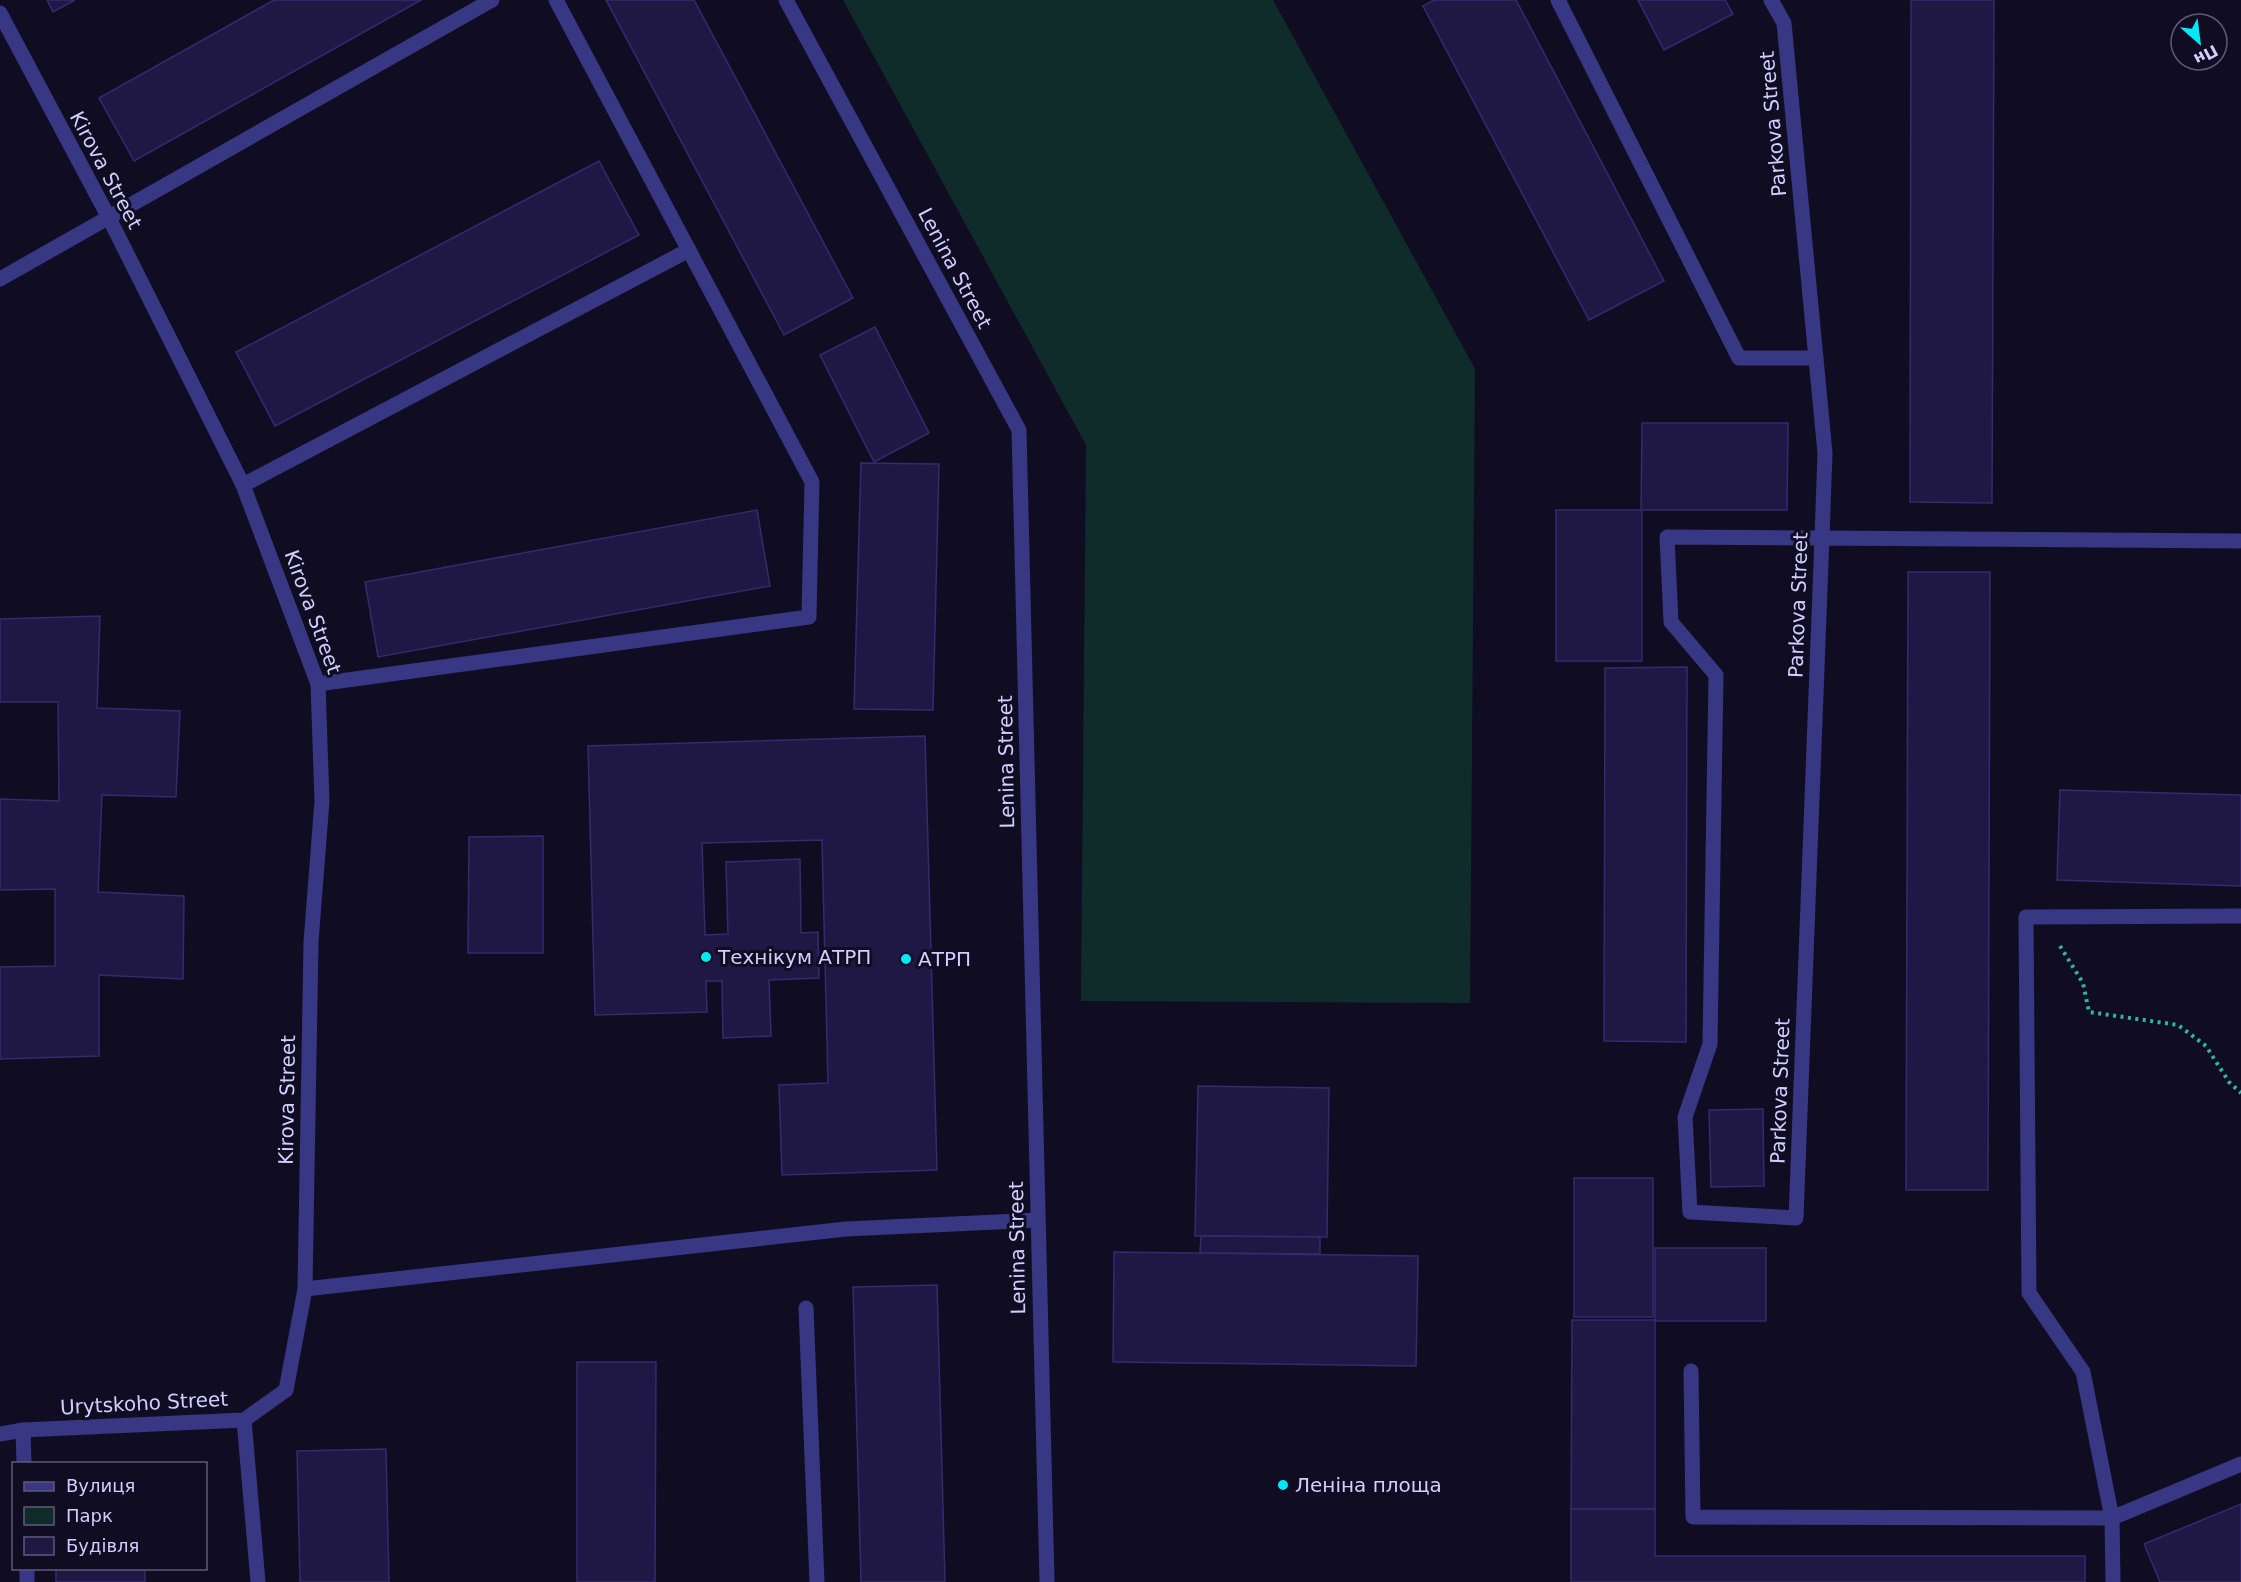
<svg xmlns="http://www.w3.org/2000/svg" width="2241" height="1582" font-family="'DejaVu Sans',sans-serif">
  <rect width="100%" height="100%" fill="#100d22"/>
  <path fill="#102c2a" d="M843 0H1273L1475 369 1470 1003 1081 1001 1086 445Z"/>
  <g fill="#201844" stroke="#352a70" stroke-width="1.5">
    <path d="M47 0H75L53 12Z"/>
    <path d="M274 0H421L134 161 99 98Z"/>
    <path d="M606 0H694L853 298 784 335Z"/>
    <path d="M1434 0H1516L1664 281 1589 320 1423 6Z"/>
    <path d="M1638 0H1725L1733 14 1664 50Z"/>
    <path d="M1911 0H1994L1992 503 1910 502Z"/>
    <path d="M599 161 639 235 275 426 236 352Z"/>
    <path d="M875 327 929 433 874 462 820 355Z"/>
    <path d="M1642 423H1788L1787 510H1642V661H1556V510H1641Z"/>
    <path d="M861 463 939 464 933 710 854 709Z"/>
    <path d="M757 510 770 586 378 657 365 582Z"/>
    <path d="M1908 572H1990L1988 1190H1906Z"/>
    <path d="M100 616 97 708 180 711 176 797 102 795 98 892 184 896 183 979 99 975V1056L0 1059V967L55 966V889L0 890V799L59 801 58 702H0V619Z"/>
    <path d="M1687 667 1686 1042 1604 1041 1605 668Z"/>
    <path d="M925 736 937 1170 782 1175 779 1085 828 1083 822 840 702 843 705 935 728 934 726 862 800 859 801 933 818 932 819 978 769 980 771 1036 723 1038 722 981H706L707 1012 595 1015 588 746Z"/>
    <path d="M2060 790 2241 795V886L2057 880Z"/>
    <path d="M543 836V953H468L469 837Z"/>
    <path d="M1198 1086 1329 1088 1327 1237 1195 1236Z"/>
    <path d="M1763 1109 1764 1186 1711 1187 1709 1110Z"/>
    <rect x="1574" y="1178" width="79" height="139"/>
    <path d="M1201 1236 1320 1237V1254L1200 1253Z"/>
    <path d="M1655 1248H1766V1321H1655V1509H1571L1572 1320H1655Z"/>
    <path d="M1114 1252 1418 1256 1416 1366 1113 1362Z"/>
    <path d="M937 1285 945 1582H861L853 1287Z"/>
    <path d="M577 1362H656L655 1582H577Z"/>
    <path d="M386 1449 389 1582H300L297 1451Z"/>
    <path d="M2241 1504V1582H2160L2144 1544Z"/>
    <path d="M1571 1509H1655V1556H2085V1582H1571Z"/>
    <rect x="56" y="1568" width="89" height="14"/>
  </g>
  <g fill="none" stroke-linecap="round" stroke-linejoin="round">
    <path stroke="#2bb6a9" stroke-width="4" stroke-dasharray="3 4.5" stroke-linecap="butt" d="M2060 946 2083 983 2089 1012 2178 1025 2206 1046 2229 1082 2241 1093"/>
    <g stroke="#373783" stroke-width="15">
      <path d="M786 0 1019 430 1047 1582"/>
      <path d="M1558 0 1739 358H1816"/>
      <path d="M1771 0 1784 23 1825 453 1822 537 1796 1218 1690 1212 1685 1117 1710 1044 1716 675 1671 622 1667 537 2239 541"/>
      <path d="M0 13 108 216 243 485 318 684 322 801 311 942 305 1289 286 1390 244 1420 23 1430 0 1434"/>
      <path d="M0 279 492 0"/>
      <path d="M243 485 689 250"/>
      <path d="M318 684 809 617 812 482 556 0"/>
      <path d="M305 1289 846 1229 1038 1220"/>
      <path d="M806 1308 817 1582"/>
      <path d="M1691 1371 1693 1517 2112 1518 2083 1372 2029 1293 2026 917 2241 916"/>
      <path d="M244 1420 258 1582"/>
      <path d="M23 1430 24 1464"/>
      <path d="M27 1568V1582"/>
      <path d="M2113 1582 2112 1518 2241 1464"/>
    </g>
  </g>
  <g fill="#00e9f9" stroke="#100d22" stroke-width="2">
    <circle cx="706" cy="957" r="6"/>
    <circle cx="906" cy="959" r="6"/>
    <circle cx="1283" cy="1485" r="6"/>
  </g>
  <g text-anchor="middle" stroke-width="6" stroke-linejoin="round" paint-order="stroke">
    <g font-size="20" fill="#d2ceff" stroke="#100d22">
      <text transform="translate(1773 124) rotate(-95)" y="7">Parkova Street</text>
      <text transform="translate(106 170) rotate(62)" y="7">Kirova Street</text>
      <text transform="translate(955 268) rotate(62)" y="7">Lenina Street</text>
      <text transform="translate(1798 605) rotate(-88)" y="7">Parkova Street</text>
      <text transform="translate(313 612) rotate(70)" y="7">Kirova Street</text>
      <text transform="translate(1006 762) rotate(-91)" y="7">Lenina Street</text>
      <text transform="translate(1780 1091) rotate(-88)" y="7">Parkova Street</text>
      <text transform="translate(287 1100) rotate(-89)" y="7">Kirova Street</text>
      <text transform="translate(1017 1248) rotate(-91)" y="7">Lenina Street</text>
      <text transform="translate(144 1403) rotate(-3)" y="7">Urytskoho Street</text>
    </g>
    <g font-size="20" fill="#d2ceff" stroke="#100d22" text-anchor="start">
      <text x="718" y="964">Технікум АТРП</text>
      <text x="918" y="966">АТРП</text>
      <text x="1295" y="1492">Леніна площа</text>
    </g>
  </g>
  <rect x="12" y="1462" width="195" height="108" fill="#100d22" stroke="#5e5a7a" stroke-width="1.5"/>
  <rect x="24" y="1482" width="30" height="9" fill="#373783" stroke="#5e5a7a" stroke-width="1.5"/>
  <text x="66" y="1492" font-size="18" fill="#d2ceff">Вулиця</text>
  <rect x="24" y="1507" width="30" height="18" fill="#102c2a" stroke="#5e5a7a" stroke-width="1.5"/>
  <text x="66" y="1522" font-size="18" fill="#d2ceff">Парк</text>
  <rect x="24" y="1537" width="30" height="18" fill="#201844" stroke="#5e5a7a" stroke-width="1.5"/>
  <text x="66" y="1552" font-size="18" fill="#d2ceff">Будівля</text>
  <g transform="translate(2199 42) rotate(152)"><circle r="28" fill="#100d22" stroke="#5e5a7a" stroke-width="1.5"/>
  <path d="M0-4.5L10 22L0 15L-10 22Z" fill="#00e9f9"/>
  <text y="-9" font-size="16" font-weight="bold" text-anchor="middle" fill="#d2ceff">Пн</text>
  </g>
</svg>
